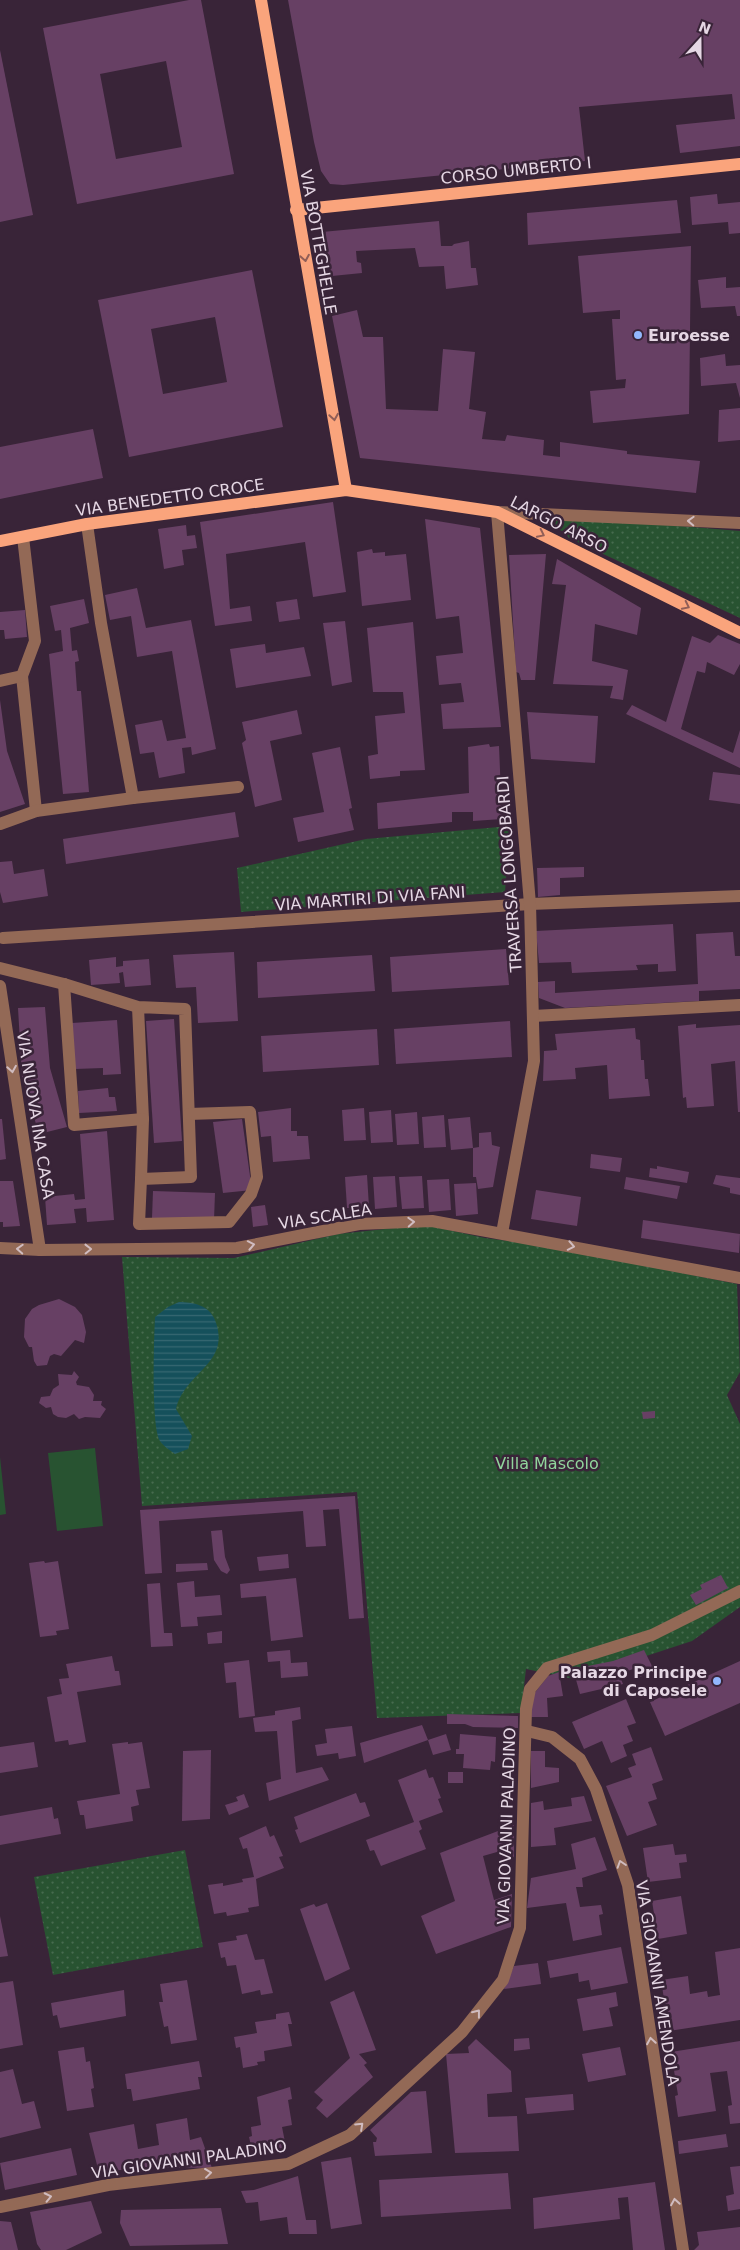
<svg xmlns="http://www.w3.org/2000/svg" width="740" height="2250" font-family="'DejaVu Sans',sans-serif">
  <defs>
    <pattern id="grass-dots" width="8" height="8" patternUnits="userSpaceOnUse" patternTransform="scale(1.25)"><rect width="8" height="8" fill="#285331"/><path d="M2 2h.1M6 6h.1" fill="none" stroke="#476b4f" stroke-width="1.8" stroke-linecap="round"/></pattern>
    <pattern id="water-rules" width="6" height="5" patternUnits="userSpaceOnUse" patternTransform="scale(1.25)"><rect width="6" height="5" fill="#15505b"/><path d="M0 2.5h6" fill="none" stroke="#376872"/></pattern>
  </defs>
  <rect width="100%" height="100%" fill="#392438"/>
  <g fill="url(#grass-dots)">
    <path d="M557 516 740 531V618L569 538 565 533 555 527Z"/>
    <path d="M510 826 505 892 241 912 237 868 366 839Z"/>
    <path d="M404 1227H435L485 1238 553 1247 737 1284 740 1372 727 1395 740 1424V1607L692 1641 637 1659 583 1681 526 1669 521 1713 377 1718 357 1492 142 1506 122 1257 234 1258 338 1234Z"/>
    <path d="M185 1850 203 1947 53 1975 34 1877Z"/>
  </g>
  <g fill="#285331">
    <path d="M95 1448 103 1526 57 1531 48 1453Z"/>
    <path d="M0 1457 6 1514 0 1515Z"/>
  </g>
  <path fill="url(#water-rules)" d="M179 1302C193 1302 209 1305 215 1320 232 1364 185 1371 176 1409L192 1436 188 1449 175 1454C170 1450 163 1446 160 1441 151 1426 154 1338 155 1317L168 1307Z"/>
  <g fill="#674064" fill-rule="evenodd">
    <path d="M189 0H201L234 174 77 204 43 28ZM166 61 182 147 116 159 100 74Z"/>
    <path d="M288 0H740V146L680 153 676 125 735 119 732 94 579 107 585 161 343 185 330 184 321 171 314 142Z"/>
    <path d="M0 50 33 215 0 222Z"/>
    <path d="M717 194 718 204 740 202V233L729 234 728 222 692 225 690 197Z"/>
    <path d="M677 200 681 233 528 245 527 213Z"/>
    <path d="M439 221 441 246H452L454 244 469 241 471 268H476L478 285 446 289 444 266 419 267 415 248 356 251 357 262 361 263 362 273 332 276 322 232Z"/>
    <path d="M691 246 689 414 593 423 590 391 625 388 626 379 616 380 612 319H620V310L583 313 578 256Z"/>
    <path d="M252 270 283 427 129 457 98 300ZM215 317 227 382 163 394 151 329Z"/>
    <path d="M726 277V288L740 287V316H737L735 306 701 308 698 280Z"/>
    <path d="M357 310 363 337H383L386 409 438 411 443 349 475 352 469 409 486 412 482 439 505 441 507 435 544 440 543 455 560 457V442L627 451V454L700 461 696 493 360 458 332 316Z"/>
    <path d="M725 354 726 366 740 365V398L736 383 701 386 700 358Z"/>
    <path d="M740 408V440L718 442 719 410Z"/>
    <path d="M93 429 103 478 0 499V447Z"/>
    <path d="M333 502 346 592 313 597 305 542 226 554 230 609 250 606 252 621 215 626 200 522Z"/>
    <path d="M425 519 480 528 501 727 443 729 441 704 464 702 461 683 439 685 436 656 463 653 459 616 436 619Z"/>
    <path d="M186 525 187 536 195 535 197 548 182 550 184 565 164 569 158 529Z"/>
    <path d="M372 549 373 553 385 552V556L406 554 411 600 362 606 357 552Z"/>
    <path d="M546 554 535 680H521L519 673 516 672 509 555Z"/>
    <path d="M557 559 641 608 637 635 595 624 592 661 628 670 623 700 610 698 613 686 553 684 566 585 552 584Z"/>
    <path d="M137 588 146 628 191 620 216 749 192 755 191 747 182 748 185 773 159 778 154 752 140 754 135 725 162 720 167 741 186 738 172 651 137 657 131 616 110 620 105 595Z"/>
    <path d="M84 599 89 623 70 628 72 651 77 650 79 661 75 662 77 691H81L89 792 63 794 49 654 63 651 61 630 55 631 50 606Z"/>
    <path d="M297 599 300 619 279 622 276 602Z"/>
    <path d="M25 610 27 637 5 639 4 630H0V612Z"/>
    <path d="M345 621 352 682 332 686 323 623Z"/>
    <path d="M413 622 425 770 400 771V776L370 779 368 756 378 754 375 716 405 713 403 692H373L367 628Z"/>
    <path d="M718 635 740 644V664L734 675 707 662 705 673 697 671 681 729 733 753 740 730V768L626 714 632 705 666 722 692 636 710 643Z"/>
    <path d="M265 644 266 653 304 647 311 676 236 688 230 649Z"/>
    <path d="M0 700 7 751 25 804 0 812Z"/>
    <path d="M297 710 302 734 270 741 282 800 255 807 242 743 246 740 242 722Z"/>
    <path d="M527 712 598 716 595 763 531 759Z"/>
    <path d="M489 744 490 747 499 746 502 819 473 821V812H452V822L378 829 377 803 469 793 468 747Z"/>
    <path d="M340 747 352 808 349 809 354 830 298 842 293 818 324 812 312 753Z"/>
    <path d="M713 772 740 775V804L709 800Z"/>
    <path d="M235 812 239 837 66 864 63 839Z"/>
    <path d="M12 861 14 874 44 869 48 896 3 903 0 892V862Z"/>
    <path d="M584 867V877L560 878V895L538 897 537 868Z"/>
    <path d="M673 924 676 971 658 972V964L636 965 638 970 572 973 571 962 539 963 536 931Z"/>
    <path d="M733 932 735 956H740V989L699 991V1001L565 1008 539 998 538 982 555 981V993L698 984 696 934Z"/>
    <path d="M506 949 509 985 392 992 390 957Z"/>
    <path d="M234 952 238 1021 198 1023 196 987 176 988 173 955Z"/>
    <path d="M372 955 375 991 258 998 257 962Z"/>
    <path d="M116 957V967L123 966V961L149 959 151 985 125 987 123 972 119 973 120 983 91 985 89 960Z"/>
    <path d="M45 1007 50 1068 67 1127 39 1134 22 1077 18 1008Z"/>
    <path d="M174 1019 182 1141 154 1143 146 1021Z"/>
    <path d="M117 1020 121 1074 103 1075V1068L75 1069 72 1023Z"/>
    <path d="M510 1021 512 1057 396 1064 394 1029Z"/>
    <path d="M696 1024V1028L740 1025V1112H738L735 1061 711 1064 714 1106 687 1108 686 1097 683 1098 678 1026Z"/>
    <path d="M635 1028 636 1039 640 1040 641 1060H644L645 1079H648L650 1096 609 1099 607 1065 575 1068 576 1079 543 1081 544 1051 557 1050 555 1034Z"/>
    <path d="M377 1029 379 1065 263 1072 261 1036Z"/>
    <path d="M108 1088 109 1097H115L117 1111 79 1113 78 1091Z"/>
    <path d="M291 1108V1131H297V1136H308L310 1159 273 1162 271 1136 261 1137 258 1112Z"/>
    <path d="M364 1108 366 1140 344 1141 342 1110Z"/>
    <path d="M391 1110 393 1142 371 1143 369 1112Z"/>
    <path d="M417 1112 419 1144 397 1145 395 1114Z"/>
    <path d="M444 1115 446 1147 424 1148 422 1117Z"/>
    <path d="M470 1117 473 1148 451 1150 448 1119Z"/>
    <path d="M0 1119H2L6 1159 0 1160Z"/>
    <path d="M242 1119 252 1190 223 1193 213 1122Z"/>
    <path d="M107 1131 114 1220 87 1222 86 1208 74 1209 76 1223 47 1225 45 1197 74 1194 75 1200 85 1199 80 1134Z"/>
    <path d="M491 1132 492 1145 500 1147 493 1187 478 1189 476 1177H473V1148L479 1147V1133Z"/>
    <path d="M591 1154 622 1158 620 1172 590 1168Z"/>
    <path d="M657 1166 689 1172 687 1183 649 1177 650 1168 657 1169Z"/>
    <path d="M367 1175 369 1207 347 1208 345 1177Z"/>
    <path d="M716 1175 740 1178V1195L730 1193V1188L713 1184Z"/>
    <path d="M395 1176 397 1207 375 1209 373 1177Z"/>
    <path d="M422 1176 424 1208 402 1209 399 1177Z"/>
    <path d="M626 1177 680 1186 677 1199 624 1189Z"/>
    <path d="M449 1179 451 1210 429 1212 427 1180Z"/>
    <path d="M0 1181H13L20 1226 3 1227V1222H0Z"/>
    <path d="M476 1183 478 1214 456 1216 454 1184Z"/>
    <path d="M536 1190 581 1197 577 1226 531 1219Z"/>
    <path d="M153 1191 215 1193 214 1220 152 1218Z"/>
    <path d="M265 1205 268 1225 253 1227 251 1207Z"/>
    <path d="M643 1220 740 1234 739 1253 641 1238Z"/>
    <path d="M59 1299 75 1307 82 1315 86 1332 84 1343 75 1340 61 1356 54 1354 50 1356 47 1365 37 1366 34 1361 32 1347H29L24 1337 25 1319 32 1309 39 1305Z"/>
    <path d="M74 1371 79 1377 76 1382 77 1385 89 1387 94 1395 93 1401H102L101 1405 106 1409 100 1418 85 1417 79 1419 74 1414 66 1418 58 1417 53 1414 51 1407 46 1408 39 1403 41 1397 50 1396 53 1389 59 1385 58 1374 72 1375Z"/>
    <path d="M655 1411V1418L643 1419 642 1412Z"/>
    <path d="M355 1496 364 1618 349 1619 339 1509 323 1510 326 1546 306 1547 303 1511 159 1521 162 1573 145 1574 140 1510Z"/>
    <path d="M222 1530 225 1557 230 1570 227 1574 221 1571 214 1560 211 1531Z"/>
    <path d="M288 1554 289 1568 259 1571 257 1557Z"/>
    <path d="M44 1561 45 1563 58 1561 69 1629 56 1631 57 1635 40 1637 29 1563Z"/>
    <path d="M207 1563 208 1570 176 1572V1564Z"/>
    <path d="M721 1575 728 1588 696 1605 690 1595 702 1589 700 1585Z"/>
    <path d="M296 1578 303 1637 271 1641 266 1596 241 1598 240 1584Z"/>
    <path d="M194 1581 195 1597 220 1595 222 1615 197 1617 198 1626 181 1627 177 1583Z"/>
    <path d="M160 1583 164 1633H172L173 1646 151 1647 147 1584Z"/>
    <path d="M222 1631V1643L208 1644 207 1633Z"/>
    <path d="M290 1650 291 1663 307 1662 308 1676 281 1678 280 1661 268 1662 267 1652Z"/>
    <path d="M644 1650 654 1670 640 1677 636 1668 619 1674 623 1684 580 1694 573 1669 613 1661Z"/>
    <path d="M112 1656 115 1671H119L121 1685 77 1692 86 1742 69 1745 68 1740 55 1742 47 1697 62 1694 59 1679 69 1678 66 1664Z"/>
    <path d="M249 1660 255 1716 239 1718 236 1682 226 1683 224 1663Z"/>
    <path d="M740 1661V1703L665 1736 650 1702Z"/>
    <path d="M559 1672 563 1696 547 1698 548 1717H531L533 1695 548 1676Z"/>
    <path d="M626 1699 636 1723 627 1726 633 1741 623 1745 627 1756 611 1763 602 1741 584 1749 572 1722Z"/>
    <path d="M300 1707 301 1719 292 1721 296 1773 322 1767 329 1780 269 1801 266 1783 281 1779 277 1731 255 1732 253 1718 275 1715V1711Z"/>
    <path d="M447 1714 518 1716V1728L473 1727 465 1724H447Z"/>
    <path d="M422 1725 428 1740 364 1763 360 1743Z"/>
    <path d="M352 1726 356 1756 339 1759 338 1753 317 1756 315 1745 327 1743 325 1729Z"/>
    <path d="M446 1734 451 1750 433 1755 428 1740Z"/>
    <path d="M460 1734 496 1737 495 1762 491 1761 490 1770 463 1768 464 1754H456V1749H459Z"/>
    <path d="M34 1742 38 1767 0 1773V1747Z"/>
    <path d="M128 1742V1744L142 1742 150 1788 136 1790 139 1805 131 1807 133 1821 86 1829 84 1815H80L77 1801 120 1794 112 1744Z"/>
    <path d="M651 1747 663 1780 652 1784 657 1799 648 1802 657 1825 627 1836 606 1786 632 1777 628 1768 636 1765 632 1754Z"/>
    <path d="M211 1750 210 1819 182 1821 183 1751Z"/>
    <path d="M531 1751H545V1767L559 1768V1782L531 1788Z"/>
    <path d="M426 1769 429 1778 433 1777 441 1798 438 1799 443 1812 419 1821 422 1829 419 1831 426 1849 381 1866 374 1850 370 1851 366 1840 414 1822 398 1780Z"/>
    <rect x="448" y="1772" width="15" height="11"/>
    <path d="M356 1793 360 1803 365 1802 370 1816 300 1843 295 1830 298 1829 294 1817Z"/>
    <path d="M244 1794 249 1807 229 1815 225 1805 238 1801 236 1797Z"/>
    <path d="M584 1796 592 1821 554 1828 556 1845 531 1847V1803L543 1801 544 1810 572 1806 571 1798Z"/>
    <path d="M52 1807 54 1819 58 1818 61 1834 0 1845V1816Z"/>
    <path d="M514 1825V1857L506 1860 504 1850 483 1856 494 1900 512 1894 511 1927 436 1954 421 1916 455 1901 440 1853Z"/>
    <path d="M266 1826 270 1837 274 1835 283 1856 279 1857 284 1868 256 1879 259 1906 248 1908 249 1912 227 1916 226 1912 214 1914 208 1885 223 1883V1886L243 1882 242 1879 254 1877 247 1848 243 1849 239 1838Z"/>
    <path d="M595 1837 607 1870 582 1878 583 1887H576L580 1907 601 1905 603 1914 599 1915 602 1935 573 1941 566 1903 527 1908 531 1878 576 1869 571 1844Z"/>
    <path d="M673 1844 675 1855 686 1854 687 1862 679 1863 681 1878 648 1882 643 1848Z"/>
    <path d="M681 1896 687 1934 658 1939 652 1901Z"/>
    <path d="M327 1903 350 1969 325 1981 300 1909 314 1904 316 1907Z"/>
    <path d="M0 1916 8 1956 0 1957Z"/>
    <path d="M247 1934 255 1960 264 1959 273 1993 261 1995 260 1990 242 1994 236 1965 227 1966 225 1957 221 1958 218 1943 237 1940 236 1936Z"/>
    <path d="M621 1947 628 1983 591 1990 589 1980 579 1982 578 1973 550 1978 547 1961Z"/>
    <path d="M740 1948V2020L669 2031 661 1980 688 1976 690 1994 707 1991 708 1997 720 1995 715 1952Z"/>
    <path d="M538 1963 541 1984 504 1989 514 1966Z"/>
    <path d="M187 1980 197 2040 171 2044 168 2026 164 2027 159 2002H163L160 1984Z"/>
    <path d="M13 1981 23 2045 0 2049V1983Z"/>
    <path d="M124 1990 126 2016 60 2028 57 2015 53 2016 51 2003Z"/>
    <path d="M354 1991 376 2050 359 2054 367 2063 364 2065 373 2077 327 2118 316 2108 323 2100 314 2092 350 2058 330 2002Z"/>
    <path d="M616 1992 618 2006 609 2008 613 2026 583 2031 577 1999Z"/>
    <path d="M289 2012 292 2024H288L292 2046 264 2051 265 2061 257 2062 258 2065 243 2068 240 2047 236 2048 234 2037 257 2033 255 2022 276 2019V2014Z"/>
    <path d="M529 2038 530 2049 514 2051V2039Z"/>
    <path d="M476 2039 511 2071 512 2092 487 2094 488 2117 517 2116 519 2151 455 2153 446 2054 469 2053 468 2047Z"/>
    <path d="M740 2041V2123L730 2124 728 2106 732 2105 727 2071 710 2073 716 2111 678 2117 675 2096 678 2095 671 2052Z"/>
    <path d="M84 2047 86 2062 90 2061 94 2088 91 2089 94 2107 67 2111 58 2051Z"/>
    <path d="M620 2047 626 2075 588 2082 582 2054Z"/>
    <path d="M199 2061 202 2077H198L200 2089 133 2101 131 2089H127L125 2074Z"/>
    <path d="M13 2069 22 2104 34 2101 41 2128 0 2138V2072Z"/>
    <path d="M290 2087 292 2099 288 2100 292 2125 282 2127 286 2147 274 2150 273 2145 252 2150 249 2137 252 2136 251 2127 261 2125 257 2097Z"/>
    <path d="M426 2091 432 2153 375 2156 373 2142H376L377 2138 370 2130 411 2092Z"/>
    <path d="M573 2094 574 2110 527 2114 525 2098Z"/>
    <path d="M187 2118 190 2140 201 2137 212 2168 142 2167 99 2173 89 2133 134 2124 138 2149 159 2145 156 2124Z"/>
    <path d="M726 2134 728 2147 679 2154 678 2141Z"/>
    <path d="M71 2148 77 2175 5 2190 0 2163Z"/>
    <path d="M351 2157 362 2224 331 2229 321 2162Z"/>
    <path d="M740 2166V2209L728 2211 726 2196 734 2194 730 2167Z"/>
    <path d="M508 2173 511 2209 381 2217 379 2180Z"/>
    <path d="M298 2176 306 2220H316L317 2234H289L287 2217 260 2221 258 2202 246 2203 241 2191 254 2190Z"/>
    <path d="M655 2182 665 2250H633L628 2197 618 2198 620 2219 534 2229 533 2198Z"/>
    <path d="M91 2201 102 2233 66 2250H41L37 2244 30 2212Z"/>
    <path d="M221 2208 228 2244 130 2246 120 2223 121 2210Z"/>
    <path d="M0 2221 11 2222 18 2250H0Z"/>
    <path d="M740 2227V2250H694L699 2245 697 2232Z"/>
  </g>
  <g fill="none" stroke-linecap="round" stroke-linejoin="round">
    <g stroke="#936956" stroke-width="12">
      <path d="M87 524 101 623 133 798"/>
      <path d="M23 537 35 641 22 676 36 811"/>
      <path d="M0 681 22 676"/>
      <path d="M0 824 36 811 133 798 238 787"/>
      <path d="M3 938 530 904 740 896"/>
      <path d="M0 968 64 984 138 1007 185 1009 191 1177 141 1179 143 1119 138 1007"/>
      <path d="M64 984 74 1125 143 1119"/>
      <path d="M0 986 40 1250"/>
      <path d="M533 1016 740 1005"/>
      <path d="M141 1179 139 1224 229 1222 251 1194 257 1177 250 1112 189 1114"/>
      <path d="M502 1233 534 1061 530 904 497 512 740 523"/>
      <path d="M0 1248 40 1250 237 1248 359 1224 432 1221 740 1278"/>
      <path d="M527 1731 552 1737 580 1759 596 1789 628 1885 683 2250"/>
      <path d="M0 2207 108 2185 288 2164 350 2135 462 2032 503 1980 520 1928 526 1709 530 1689 547 1668 652 1635 740 1591"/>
    </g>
    <g stroke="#faa47c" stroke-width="12">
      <path d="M261 0 346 490"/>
      <path d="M296 210 740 164"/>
      <path d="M0 541 87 524 346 490 497 512 740 633"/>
    </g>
  </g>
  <defs><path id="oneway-chevron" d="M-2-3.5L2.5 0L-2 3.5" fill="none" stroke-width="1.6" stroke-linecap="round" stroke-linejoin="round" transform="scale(1.25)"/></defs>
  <g stroke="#905e57">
    <use href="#oneway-chevron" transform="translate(305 258) rotate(80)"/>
    <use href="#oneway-chevron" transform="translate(334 417) rotate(81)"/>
    <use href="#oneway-chevron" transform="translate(541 534) rotate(26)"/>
    <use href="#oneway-chevron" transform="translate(686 606) rotate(26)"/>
  </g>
  <g stroke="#d0bcc0">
    <use href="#oneway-chevron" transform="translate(691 521) rotate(-178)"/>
    <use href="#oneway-chevron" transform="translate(12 1069) rotate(81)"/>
    <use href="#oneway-chevron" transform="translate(411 1222) rotate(-3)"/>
    <use href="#oneway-chevron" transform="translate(251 1245) rotate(-11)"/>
    <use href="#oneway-chevron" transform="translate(571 1246) rotate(11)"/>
    <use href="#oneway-chevron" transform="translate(20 1249) rotate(-177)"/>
    <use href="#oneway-chevron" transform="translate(88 1249) rotate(-1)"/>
    <use href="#oneway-chevron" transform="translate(621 1864) rotate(-108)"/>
    <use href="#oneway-chevron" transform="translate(477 2013) rotate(-52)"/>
    <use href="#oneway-chevron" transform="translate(651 2041) rotate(-99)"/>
    <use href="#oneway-chevron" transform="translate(360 2126) rotate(-43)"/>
    <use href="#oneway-chevron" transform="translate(208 2173) rotate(-7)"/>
    <use href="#oneway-chevron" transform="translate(48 2197) rotate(-12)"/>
    <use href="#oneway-chevron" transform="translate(675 2202) rotate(-99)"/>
  </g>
  <g fill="#92b7fd" stroke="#392438" stroke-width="2">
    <circle cx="638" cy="335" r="5"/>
    <circle cx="717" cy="1681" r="5"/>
  </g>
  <g text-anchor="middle" stroke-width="5" stroke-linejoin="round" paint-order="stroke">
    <g font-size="16" fill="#e5d7e4" stroke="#392438">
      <text transform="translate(516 170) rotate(-6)" y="6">CORSO UMBERTO I</text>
      <text transform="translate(319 242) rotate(80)" y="6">VIA BOTTEGHELLE</text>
      <text transform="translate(170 497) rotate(-8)" y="6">VIA BENEDETTO CROCE</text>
      <text transform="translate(559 524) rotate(27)" y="6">LARGO ARSO</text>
      <text transform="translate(509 874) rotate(-94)" y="6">TRAVERSA LONGOBARDI</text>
      <text transform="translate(370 898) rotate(-4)" y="6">VIA MARTIRI DI VIA FANI</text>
      <text transform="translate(36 1115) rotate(81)" y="6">VIA NUOVA INA CASA</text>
      <text transform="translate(325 1216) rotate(-9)" y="6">VIA SCALEA</text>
      <text transform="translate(506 1826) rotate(-88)" y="6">VIA GIOVANNI PALADINO</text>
      <text transform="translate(658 1983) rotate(81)" y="6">VIA GIOVANNI AMENDOLA</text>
      <text transform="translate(189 2159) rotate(-8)" y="6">VIA GIOVANNI PALADINO</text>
    </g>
    <g font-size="16" font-weight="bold" fill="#e5d7e4" stroke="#392438" text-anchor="start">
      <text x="648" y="341">Euroesse</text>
      <text x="707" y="1678" text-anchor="end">Palazzo Principe<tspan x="707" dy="18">di Caposele</tspan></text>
    </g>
    <g font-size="16" fill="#91d59c" stroke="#392438">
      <text x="547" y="1469">Villa Mascolo</text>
    </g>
  </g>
  <g transform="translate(700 40) rotate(21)" stroke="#392438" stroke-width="4" paint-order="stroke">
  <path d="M0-4L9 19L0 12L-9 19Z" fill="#e5d7e4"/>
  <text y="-8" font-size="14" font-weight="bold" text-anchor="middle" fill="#e5d7e4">N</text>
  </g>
</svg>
